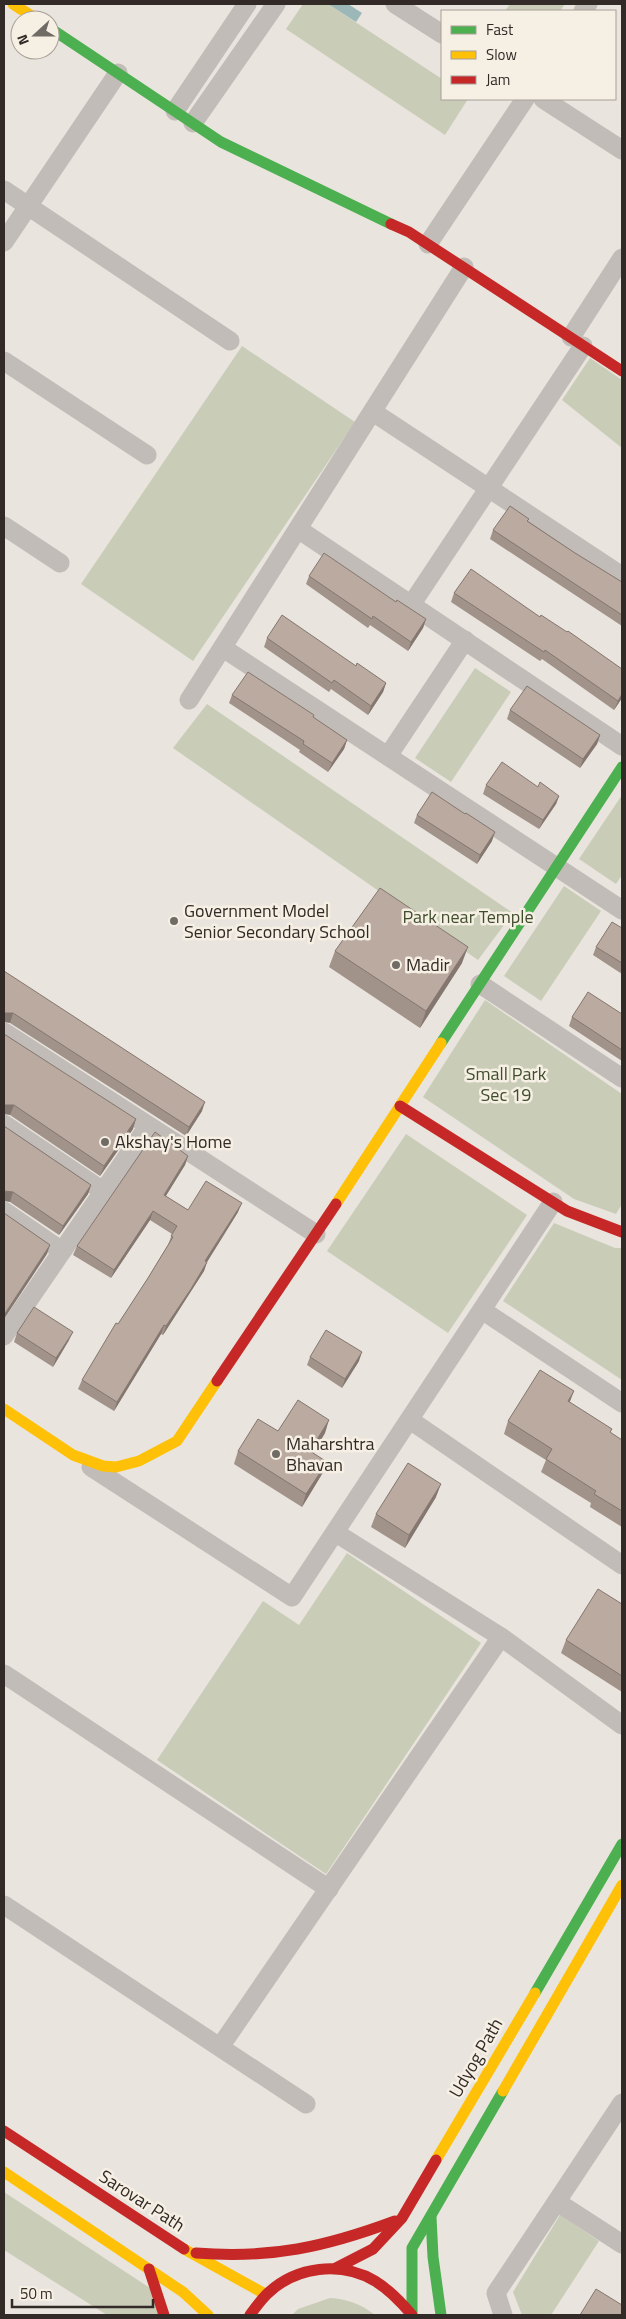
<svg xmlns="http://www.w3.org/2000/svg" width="626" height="2319" font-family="'Titillium Web',sans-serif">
  <rect width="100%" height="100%" fill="#e9e4dd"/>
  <g fill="#c9cdb8">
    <path d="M303 4H328L442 79V99H468L445 135 286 29Z"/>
    <path d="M510 4H565L560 11H505Z"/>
    <path d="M242 346 355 422 193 661 81 584Z"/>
    <path d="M590 358 622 380V448L562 400Z"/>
    <path d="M475 668 511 692 451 782 415 758Z"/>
    <path d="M207 704 513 913 478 960 173 748Z"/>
    <path d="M622 795V875L616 884 579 859Z"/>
    <path d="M564 886 601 911 541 1001 504 976Z"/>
    <path d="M485 1000 622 1094V1204L616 1214 574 1199 423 1097Z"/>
    <path d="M406 1134 527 1215 448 1333 327 1251Z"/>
    <path d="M554 1223 615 1248H622V1380L503 1301Z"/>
    <path d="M347 1553 481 1643 326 1874 157 1760 263 1601 299 1625Z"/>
    <path d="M4 2192 153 2290 169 2315H107L4 2250Z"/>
    <path d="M560 2215 599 2241 551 2315H522L513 2292Z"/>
    <path d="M330 2298C347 2299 361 2304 375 2315H292L298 2309Z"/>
  </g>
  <path fill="#9bb7b8" d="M328 4H348L362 13 356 22Z"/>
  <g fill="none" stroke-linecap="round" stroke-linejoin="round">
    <g stroke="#c1bcb7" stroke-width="19">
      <path d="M395 4 442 34"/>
      <path d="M583 11 588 4"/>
      <path d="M543 99 622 150"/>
      <path d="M175 111 247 4"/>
      <path d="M193 123 276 4"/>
      <path d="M4 190 230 341"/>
      <path d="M4 242 118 73"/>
      <path d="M428 244 525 99"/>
      <path d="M571 337 622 258"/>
      <path d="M4 361 147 455"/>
      <path d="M373 412 622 576"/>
      <path d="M4 526 60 563"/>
      <path d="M298 529 622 746"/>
      <path d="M411 605 583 346"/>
      <path d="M223 648 622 910"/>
      <path d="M189 700 464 267"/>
      <path d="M388 756 465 640"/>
      <path d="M480 984 622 1078"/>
      <path d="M4 1032 316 1234"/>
      <path d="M4 1124 103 1191"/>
      <path d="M4 1211 62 1251"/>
      <path d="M482 1310 622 1403"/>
      <path d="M4 1336 148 1126"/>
      <path d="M410 1420 622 1565"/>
      <path d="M91 1467 292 1597 553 1202"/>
      <path d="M336 1533 501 1637 622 1725"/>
      <path d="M4 1674 329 1889"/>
      <path d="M4 1905 306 2104"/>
      <path d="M220 2047 501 1637"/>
      <path d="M557 2202 622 2244"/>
      <path d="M503 2315 496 2293 622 2103"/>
    </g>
    <g stroke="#4caf50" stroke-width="11">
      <path d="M50 28 221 142 391 224"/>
      <path d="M441 1043 622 767"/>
      <path d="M535 1993 622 1844"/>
      <path d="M431 2217 433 2257 441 2315"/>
      <path d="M412 2314V2248L503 2091"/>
    </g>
    <g stroke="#ffc107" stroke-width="11">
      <path d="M13 4 38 20"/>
      <path d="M336 1204 441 1043"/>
      <path d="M4 1409 73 1455 103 1466 116 1467 139 1461 177 1441 217 1381"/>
      <path d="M503 2091 622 1885"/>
      <path d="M436 2160 535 1993"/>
      <path d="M4 2172 183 2292 208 2315"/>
      <path d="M184 2249 265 2294"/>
    </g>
    <g stroke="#c62828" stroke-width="11">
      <path d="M391 224 409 232 622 371"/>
      <path d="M400 1106 567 1211 622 1232"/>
      <path d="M217 1381 336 1204"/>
      <path d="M4 2131 184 2249"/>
      <path d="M196 2253C271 2259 325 2247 395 2221"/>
      <path d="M336 2268 373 2249 402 2218 436 2160"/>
      <path d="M149 2269 164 2315"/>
      <path d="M250 2315C255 2308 261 2300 267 2294 296 2266 341 2261 375 2281 390 2290 401 2302 412 2315"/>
    </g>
  </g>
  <g fill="#a1928a">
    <path d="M528 521 575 553 622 582V626L490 539 493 530Z"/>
    <path d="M309 576 396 602 426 619 423 628 408 651 370 625 368 628 306 584Z"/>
    <path d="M454 593 540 617 622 698 614 710 542 659 540 661 451 602Z"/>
    <path d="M267 638 356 666 386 683 383 692 368 715 331 689 329 692 264 647Z"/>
    <path d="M232 695 313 718 347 740 344 749 328 772 299 752 300 750 229 703Z"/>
    <path d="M510 710 600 735 597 744 580 768 507 719Z"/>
    <path d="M486 785 538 787 559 796 556 804 539 829 483 794Z"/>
    <path d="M465 814 492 841 477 864 414 823 417 815Z"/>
    <path d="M622 928V974L593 955 596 947Z"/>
    <path d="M335 951 462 963 420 1028 329 967Z"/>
    <path d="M4 971 202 1111 186 1136 10 1023Z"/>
    <path d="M622 1014V1061L569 1026 572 1017Z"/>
    <path d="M4 1034 133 1129 100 1176 10 1115Z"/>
    <path d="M4 1126 91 1185 88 1194 59 1235 10 1202Z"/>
    <path d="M188 1156 185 1165 165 1196 188 1210 238 1212 207 1262 204 1271 187 1297 163 1335 161 1334 114 1411 78 1389 82 1380 148 1278 168 1245 172 1234 150 1220 111 1278 73 1255 77 1246Z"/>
    <path d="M17 1333 69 1340 53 1367 14 1342Z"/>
    <path d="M310 1357 359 1361 342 1388 307 1365Z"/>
    <path d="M570 1403 610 1433 622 1440V1527L590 1507 591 1503 541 1472 546 1460 504 1434 508 1421Z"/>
    <path d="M278 1431 325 1433 313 1453 327 1462 322 1474 302 1507 234 1464 238 1451Z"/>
    <path d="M436 1497 405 1548 371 1527 376 1514Z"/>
    <path d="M622 1604V1692L561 1653 566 1640Z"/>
  </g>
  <g fill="#837770">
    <path d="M426 619 423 628 408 651 411 642Z"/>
    <path d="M386 683 383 692 368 715 371 706Z"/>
    <path d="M622 694V698L614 710 618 701Z"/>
    <path d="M600 735 597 744 580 768 583 759Z"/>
    <path d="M347 740 344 749 328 772 332 763Z"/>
    <path d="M559 796 556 804 539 829 543 820Z"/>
    <path d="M495 832 492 841 477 864 480 855Z"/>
    <path d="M468 947 462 963 420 1028 426 1011Z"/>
    <path d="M4 1013H13L10 1023 4 1022Z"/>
    <path d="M205 1102 202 1111 186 1136 189 1127Z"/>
    <path d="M4 1105H14L10 1115 4 1114Z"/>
    <path d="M136 1119 133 1129 100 1176 104 1166Z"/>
    <path d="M188 1156 185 1165 161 1204 164 1195Z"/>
    <path d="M91 1185 88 1194 59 1235 63 1226Z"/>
    <path d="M4 1191 13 1192 10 1202 4 1201Z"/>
    <path d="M242 1203 238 1212 202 1270 205 1261Z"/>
    <path d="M153 1211 150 1220 111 1278 114 1270Z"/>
    <path d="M50 1245 47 1254 4 1319V1315Z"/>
    <path d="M207 1262 204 1271 163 1335 166 1326Z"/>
    <path d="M164 1325 161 1334 114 1411 117 1402Z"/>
    <path d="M73 1332 69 1340 53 1367 56 1358Z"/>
    <path d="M362 1352 359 1361 342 1388 345 1379Z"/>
    <path d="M574 1391 569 1404 568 1401Z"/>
    <path d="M329 1420 325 1433 306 1464 310 1451Z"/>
    <path d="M327 1462 322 1474 302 1507 306 1494Z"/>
    <path d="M441 1484 436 1497 405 1548 409 1535Z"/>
  </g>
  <g fill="#bbaaa0" stroke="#837770">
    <path d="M510 506 529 519 527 521 575 553 622 582V615L493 530Z"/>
    <path d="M324 553 396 602 397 600 426 619 411 642 373 616 372 619 309 576Z"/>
    <path d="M471 569 540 617 541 615 567 632 568 631 622 669V694L618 701 545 650 544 652 454 593Z"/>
    <path d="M282 615 356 666 357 663 386 683 371 706 334 680 332 683 267 638Z"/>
    <path d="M248 672 314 715 313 717 347 740 332 763 303 744 304 741 232 695Z"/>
    <path d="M527 686 600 735 583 759 510 710Z"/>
    <path d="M502 762 538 787 540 782 559 796 543 820 486 785Z"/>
    <path d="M432 792 465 814 466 813 495 832 480 855 417 815Z"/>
    <path d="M380 888 468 947 426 1011 335 951Z"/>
    <path d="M612 922 622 928V963L596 947Z"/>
    <path d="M4 971 205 1102 189 1127 13 1013H4Z"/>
    <path d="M588 992 622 1014V1050L572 1017Z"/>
    <path d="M4 1034 136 1119 104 1166 14 1105H4Z"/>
    <path d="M4 1126 91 1185 63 1226 13 1192 4 1191Z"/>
    <path d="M155 1132 188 1156 164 1195 188 1210 206 1181 242 1203 205 1261 207 1262 191 1289 166 1326 164 1325 117 1402 82 1380 116 1323 118 1324 148 1278 173 1237 171 1236 177 1226 153 1211 114 1270 77 1246Z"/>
    <path d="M4 1213 50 1245 4 1315Z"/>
    <path d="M34 1307 73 1332 56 1358 17 1333Z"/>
    <path d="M326 1330 362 1352 345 1379 310 1357Z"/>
    <path d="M540 1370 574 1391 568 1401 612 1429 610 1432 622 1440V1511L594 1494 596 1491 546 1459 552 1449 508 1421Z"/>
    <path d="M298 1400 329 1420 310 1451 327 1462 306 1494 238 1451 258 1419 278 1431Z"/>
    <path d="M408 1463 441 1484 409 1535 376 1514Z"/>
    <path d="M598 1589 622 1604V1676L566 1640Z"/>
    <path d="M596 2289 622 2305V2315H580Z"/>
  </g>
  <g fill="#716b66" stroke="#f6efe4" stroke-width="2">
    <circle cx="174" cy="921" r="5"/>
    <circle cx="396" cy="965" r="5"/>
    <circle cx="105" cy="1142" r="5"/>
    <circle cx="276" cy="1454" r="5"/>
  </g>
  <g text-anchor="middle" stroke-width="5" stroke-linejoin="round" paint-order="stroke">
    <g font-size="18" fill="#312a26" stroke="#f6efe4" text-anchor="start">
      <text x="184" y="917">Government Model<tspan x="184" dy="21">Senior Secondary School</tspan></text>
      <text x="406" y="971">Madir</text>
      <text x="115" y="1148">Akshay's Home</text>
      <text x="286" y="1450">Maharshtra<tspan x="286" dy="21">Bhavan</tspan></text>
    </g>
    <g font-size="18" fill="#3f4d2c" stroke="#f6efe4">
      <text x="468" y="923">Park near Temple</text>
      <text x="506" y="1080">Small Park<tspan x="506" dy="21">Sec 19</tspan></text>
    </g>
    <g font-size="18" fill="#312a26" stroke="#f6efe4">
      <text transform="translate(476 2058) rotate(-60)" y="6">Udyog Path</text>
      <text transform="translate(142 2201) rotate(33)" y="6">Sarovar Path</text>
    </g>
  </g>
  <rect width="626" height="2319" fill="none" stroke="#312a26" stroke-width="10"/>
  <rect x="441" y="10" width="175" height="90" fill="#f6efe4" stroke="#a7a098"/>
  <rect x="451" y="26" width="25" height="8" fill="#4caf50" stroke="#a7a098"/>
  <text x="486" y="35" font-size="15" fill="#312a26">Fast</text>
  <rect x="451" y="51" width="25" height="8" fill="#ffc107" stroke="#a7a098"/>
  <text x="486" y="60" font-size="15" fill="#312a26">Slow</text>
  <rect x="451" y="76" width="25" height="8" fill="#c62828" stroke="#a7a098"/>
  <text x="486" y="85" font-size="15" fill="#312a26">Jam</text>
  <g transform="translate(35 35) rotate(249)"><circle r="24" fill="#f6efe4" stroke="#a7a098"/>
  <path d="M0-4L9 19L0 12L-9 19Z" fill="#716b66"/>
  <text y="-8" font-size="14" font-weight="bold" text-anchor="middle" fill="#312a26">N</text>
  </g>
  <path d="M12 2299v8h141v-8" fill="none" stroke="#312a26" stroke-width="2.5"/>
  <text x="20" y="2299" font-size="15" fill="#312a26" stroke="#f6efe4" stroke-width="4" paint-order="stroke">50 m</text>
</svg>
